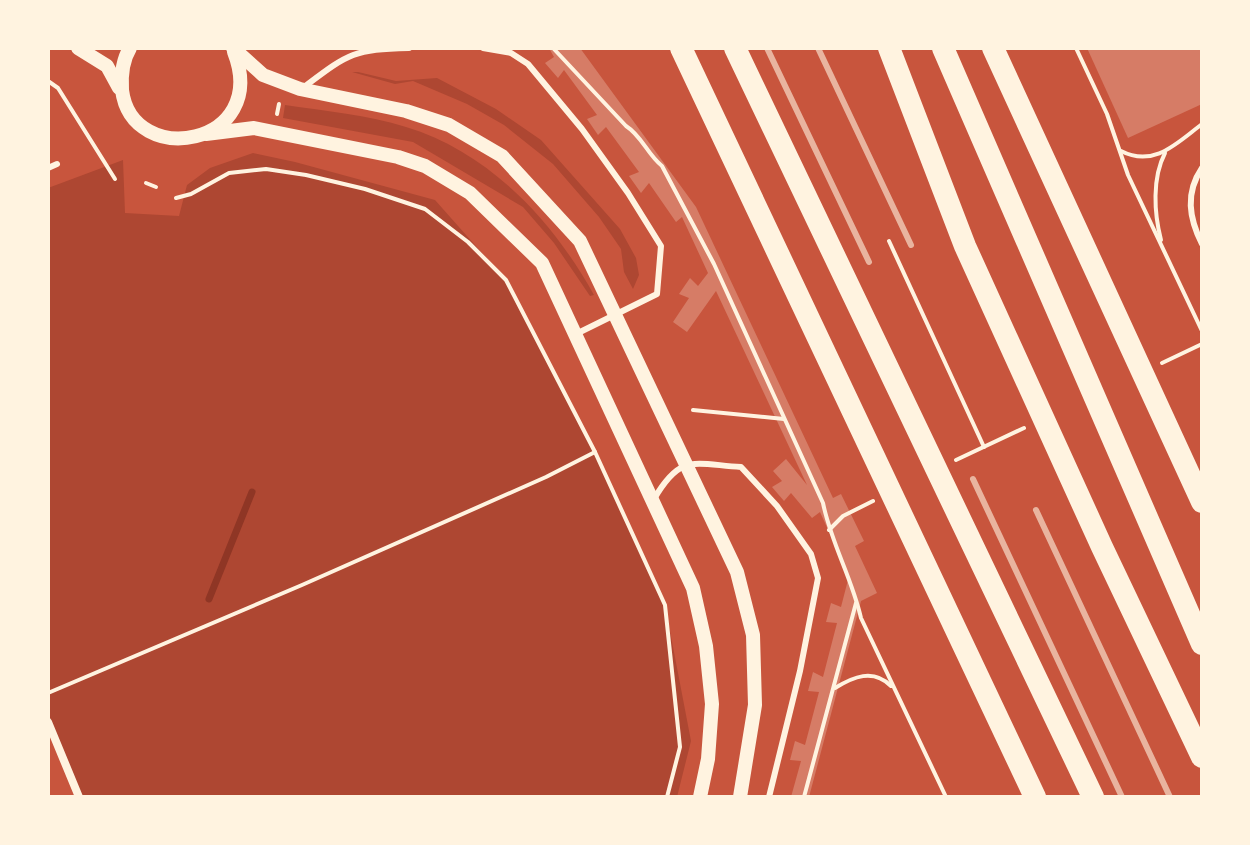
<svg xmlns="http://www.w3.org/2000/svg" width="1250" height="845" font-family="Signika,sans-serif">
  <rect width="100%" height="100%" fill="#c8553d"/>
  <g fill="#ae4732">
    <path d="M352 72H358L396 81 437 78 496 109 541 140 620 229 636 258 639 275 633 289 624 272 621 249 599 217 553 164 504 125 467 104 413 81 395 84Z"/>
    <path d="M285 105C326 111 367 115 406 127 489 152 553 221 594 295L590 296 554 243 523 207 413 142 283 118Z"/>
    <path d="M253 153 295 162 435 200 506 280 595 452 665 605 691 741 677 797H80L48 722V188L123 160 125 213 179 216 187 185 210 168Z"/>
  </g>
  <g fill="none" stroke-linecap="round" stroke-linejoin="round">
    <path stroke="#8f3625" stroke-width="7" d="M209 599 252 492"/>
  </g>
  <g fill="#d67c66">
    <path d="M549 48H580L696 207 833 498 841 494 864 541 855 546 877 593 861 601 809 797H791L801 761 790 760 795 741 805 745 819 692 808 691 813 672 823 677 837 623 826 622 831 603 841 607 849 576 820 512 812 518 791 493 784 501 772 487 782 481 773 471 786 459 807 485 716 291 687 332 673 322 689 298 679 294 690 278 698 286 708 273 682 217 676 222 649 183 641 193 629 176 639 172 606 127 598 135 587 119 597 115 564 70 558 78 545 63 554 57Z"/>
    <path d="M1087 48H1202V104L1128 138Z"/>
  </g>
  <g fill="none" stroke-linecap="round" stroke-linejoin="round">
    <g stroke="#fff3e0" stroke-width="4">
      <path d="M553 48 626 126C642 136 647 154 662 166L714 264 823 503C831 543 852 578 861 618L946 797"/>
      <path d="M1076 48 1107 114 1128 175 1202 331"/>
      <path d="M48 81 58 88 115 179"/>
      <path d="M277 114 279 104"/>
      <path d="M1121 151C1154 168 1177 143 1202 124"/>
      <path d="M146 183 156 187"/>
      <path d="M176 198 191 194 229 173 266 169 306 175 365 189 425 209 468 242 506 280 595 452 665 605 680 747 667 797"/>
      <path d="M1161 240C1154 213 1152 178 1165 153"/>
      <path d="M889 241 984 447"/>
      <path d="M1162 363 1202 344"/>
      <path d="M693 410 784 419"/>
      <path d="M956 460 1024 428"/>
      <path d="M829 530 843 516 873 501"/>
      <path d="M835 688C853 677 873 668 891 686"/>
      <path d="M48 693 302 585 546 477 595 452"/>
      <path d="M804 797 856 603"/>
    </g>
    <g stroke="#fff3e0" stroke-width="6">
      <path d="M483 48 511 53 528 64 582 129 628 193 661 246 657 294 576 334"/>
      <path d="M304 87C348 54 353 49 409 48"/>
      <path d="M48 168 57 164"/>
      <path d="M1202 168C1185 193 1189 218 1202 244"/>
      <path d="M654 499C681 453 693 464 741 467L777 506 811 554 818 578 800 671 769 797"/>
    </g>
    <path stroke="#fff3e0" stroke-width="8" d="M48 722 79 797"/>
    <g stroke="#fff3e0" stroke-width="14">
      <path d="M78 48 107 66 119 88"/>
      <path d="M130 48C122 61 121 75 122 90 132 170 271 146 234 52"/>
      <path d="M233 48 263 75 300 89 406 111 449 125 502 156 580 241 737 572 753 635 755 705 740 797"/>
      <path d="M206 134 254 128 398 157 425 166 470 193 542 263 693 588 706 646 712 704 708 759 700 797"/>
    </g>
    <g stroke="#fff3e0" stroke-width="22">
      <path d="M681 48 1035 797"/>
      <path d="M735 48 1093 797"/>
      <path d="M889 48 965 246 1102 547 1202 757"/>
      <path d="M943 48 1202 644"/>
      <path d="M993 48 1202 502"/>
    </g>
    <g stroke="#e9b49f" stroke-width="6">
      <path d="M767 48 869 262"/>
      <path d="M818 48 911 245"/>
      <path d="M973 479 1122 797"/>
      <path d="M1036 510 1170 797"/>
    </g>
  </g>
  <rect width="1250" height="845" fill="none" stroke="#fff3e0" stroke-width="100"/>
</svg>
